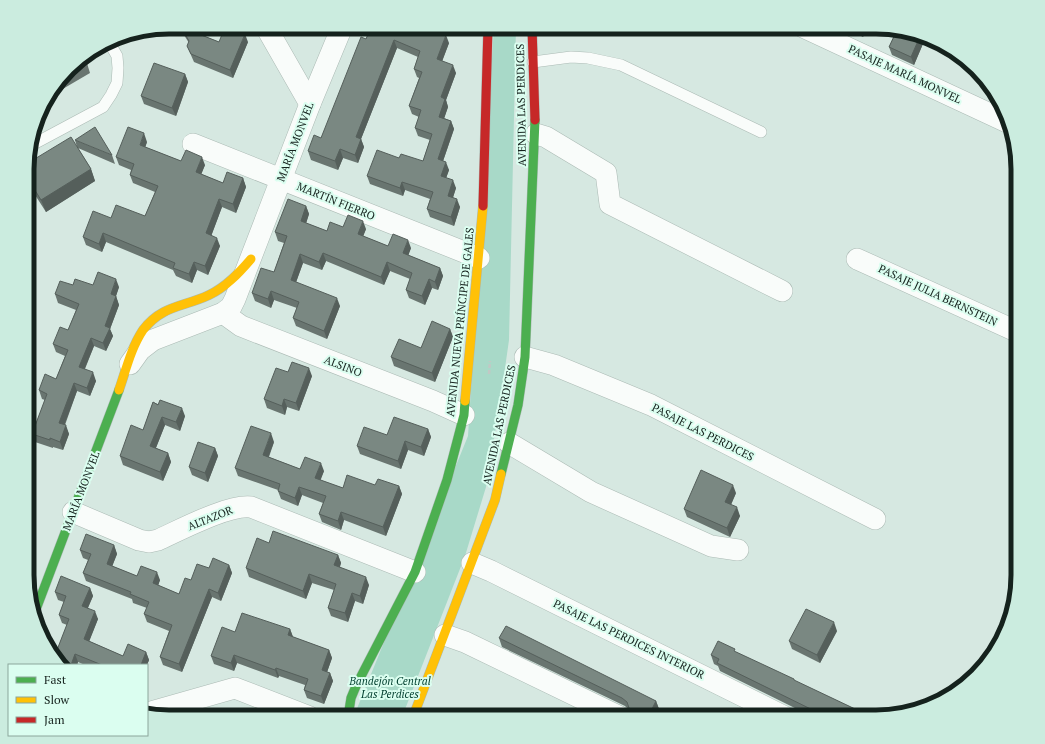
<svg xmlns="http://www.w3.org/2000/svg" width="1045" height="744" font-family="'PT Serif',serif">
  <rect width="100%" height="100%" fill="#d6e8e1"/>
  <path fill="#a8d9c8" d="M494 27H516L509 340 500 403 486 487 465 556 402 717H356V711L468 436Z"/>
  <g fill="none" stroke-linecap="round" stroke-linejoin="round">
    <g stroke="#abbab4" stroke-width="12">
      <g id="lane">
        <path d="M533 62 571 57 588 58 621 65 761 132"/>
        <path d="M30 146 103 107 111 95 117 83 118 68 117 56 109 42"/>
      </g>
    </g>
    <g stroke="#abbab4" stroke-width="22">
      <g id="street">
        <path d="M266 27 310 104"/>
        <path d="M803 27 1007 122"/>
        <path d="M536 134 546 137 606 173 610 204 782 291"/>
        <path d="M193 144 479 258"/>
        <path d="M857 259 1018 332"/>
        <path d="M223 313 241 326 433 401 464 415"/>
        <path d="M525 357 554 365 651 405 875 519"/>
        <path d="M130 364 140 350 153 340 223 313 231 307 235 299 310 104 342 27"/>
        <path d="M509 443 591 492 711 546 738 550"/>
        <path d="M73 512 139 540 149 542 158 540C180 530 229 504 251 507L415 572"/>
        <path d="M472 563 491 571 785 717"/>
        <path d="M445 635 465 642 620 717"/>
        <path d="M147 713 235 688 310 717"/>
      </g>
    </g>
    <g stroke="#abbab4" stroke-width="10">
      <g id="fast">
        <path d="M501 474 518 405 525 357 535 120"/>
        <path d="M35 612 119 390"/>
        <path d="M348 717 351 698 356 686 415 572 447 480 464 415 465 401"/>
      </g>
    </g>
    <g stroke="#abbab4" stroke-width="10">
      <g id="slow">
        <path d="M119 390C126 370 131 348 143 330 162 305 184 307 209 295 226 287 239 273 251 259"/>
        <path d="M465 401 483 206"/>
        <path d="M413 717 495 500 501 474"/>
      </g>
    </g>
    <g stroke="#abbab4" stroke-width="10">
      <g id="jam">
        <path d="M532 27 535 120"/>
        <path d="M483 206 488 27"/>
      </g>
    </g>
    <path stroke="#c2c8c5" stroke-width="2.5" stroke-dasharray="4 2" stroke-linecap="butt" d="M489 374 490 361"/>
    <use href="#lane" stroke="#f9fcfa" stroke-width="11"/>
    <use href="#street" stroke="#f9fcfa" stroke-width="21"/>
    <use href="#fast" stroke="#4caf50" stroke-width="9"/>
    <use href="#slow" stroke="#ffc107" stroke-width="9"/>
    <use href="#jam" stroke="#c62828" stroke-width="9"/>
  </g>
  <g fill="#697570">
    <path d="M181 27 185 28V27H194L189 30 219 42H248L233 78 194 62 187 46 189 43 184 35Z"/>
    <path d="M293 27H315L299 36Z"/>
    <path d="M371 27 449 43 442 61 456 73 446 100 448 107 444 118 451 121 454 129 443 161 449 170 446 178 456 188 453 197 460 207 454 226 430 217 427 209 430 199 405 190 403 196 370 184 367 176 399 158 423 161 430 140 418 136 415 128 419 117 412 114 409 106 419 78 417 77 414 69 418 57 397 48 361 139 364 147 358 163 343 158 338 170 311 160 308 151 321 138 366 39Z"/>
    <path d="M848 27H867L863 37 849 30Z"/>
    <path d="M879 27H885L922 35 925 39 914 65 892 55 889 47 895 34Z"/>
    <path d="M86 60 90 73 49 97 75 62Z"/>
    <path d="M185 74 188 82 176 116 144 104 141 96Z"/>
    <path d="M75 140 112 155 115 164 78 148 91 169 95 181 46 212 28 184V163L77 147Z"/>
    <path d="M147 142 145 147 181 161 205 165 201 174 223 183 243 178 246 187 236 213 222 207 211 236 220 246 208 275 197 270 192 283 176 276 173 270 106 242 102 252 86 245 83 237 111 218 145 216 155 192 133 183 130 175 131 170 119 165 116 157Z"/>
    <path d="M306 206 309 214 306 223 327 231 343 227 366 229 363 236 388 246 411 248 408 255 440 268 443 276 438 290 432 288 425 305 409 298 406 290 410 279 390 271 384 285 326 261 322 270 303 263 296 282 340 306 327 339 296 326 293 318 297 308 274 300 271 308 255 301 252 293 274 272 284 243 278 241 275 232Z"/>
    <path d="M73 285H93L119 287 116 296 119 305 110 329 113 336 106 351 94 346 85 369 96 381 90 396 77 391 65 425 69 434 63 450 53 447V448L35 442 32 434 45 400 42 399 39 390 56 379 65 356 56 352 53 344 68 330 76 310 58 303 55 294Z"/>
    <path d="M450 329 453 337 435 382 394 366 391 357 421 348Z"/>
    <path d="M288 372 312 376 299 411 287 407 285 415 267 408 264 399Z"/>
    <path d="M153 402 185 416 180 431 165 425 156 448 168 453 171 462 163 481 123 465 120 456 143 430Z"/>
    <path d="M428 429 431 437 424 456 408 450 401 469 360 454 357 446 387 435Z"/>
    <path d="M274 442 269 457 300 469 324 471 320 480 343 488 375 485 399 486 402 494 386 536 344 520 341 530 322 522 319 514 323 503 302 495 298 506 281 499 278 491V490L238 476 235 468Z"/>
    <path d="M215 448 218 456 208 482 192 475 189 467Z"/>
    <path d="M736 493 731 505 740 516 730 537 687 517 684 509Z"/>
    <path d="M269 543 338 555 341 563 340 567 369 585 363 604 355 601 348 622 331 616 328 608 334 590 312 583 306 599 249 577 246 568Z"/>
    <path d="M114 545 117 554 112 566 137 576 160 580 158 585 179 594 191 580 209 568 229 565 232 573 221 601 212 597 182 672 163 665 160 657 169 631 147 622 144 614 147 608 133 603 132 599 86 581 83 573 88 560 83 558 80 550Z"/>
    <path d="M90 588 93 596 88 608 98 619 89 641 123 656 146 652 149 660 147 665H85L78 662 77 665H63L57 650 67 625 62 623 59 615 64 602 58 600 55 592Z"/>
    <path d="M290 629 293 637 329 650 332 658 327 672 330 673 333 681 324 704 307 698 304 690 305 685 279 676 278 678 237 663 234 671 214 664 211 656 235 632Z"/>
    <path d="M837 631 820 663 792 649 789 641Z"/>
    <path d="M499 638 656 701 659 709 655 717H632L629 710 625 706 502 647Z"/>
    <path d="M736 652 795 681 872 717H813L720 671 718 666 714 664 711 655Z"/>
  </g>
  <g fill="#555f5b">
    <path d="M861 27H867L863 37 860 28Z"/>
    <path d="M245 34 248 42 233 78 230 70Z"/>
    <path d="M921 34 924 36 925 39 914 65 911 57Z"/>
    <path d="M446 35 449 43 440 67 437 59Z"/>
    <path d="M394 40 397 48 361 139 364 147 358 163 355 155 356 137Z"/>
    <path d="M453 65 456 73 446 100 448 107 442 125 439 117 441 97Z"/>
    <path d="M185 74 188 82 176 116 172 108Z"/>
    <path d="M451 121 454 129 441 167 438 159Z"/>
    <path d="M144 133 147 142 143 154 140 145Z"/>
    <path d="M340 149 343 158 338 170 335 161Z"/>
    <path d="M202 157 205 165 199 180 196 172Z"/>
    <path d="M446 162 449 170 444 184 441 176Z"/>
    <path d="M91 169 95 181 46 212 41 200Z"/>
    <path d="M243 178 246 187 236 213 233 204Z"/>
    <path d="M453 180 456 188 451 204 448 196Z"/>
    <path d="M402 182 405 190 403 196 400 188Z"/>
    <path d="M219 199 222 207 209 242 206 233Z"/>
    <path d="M457 199 460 207 454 226 451 217Z"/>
    <path d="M306 206 309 214 304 230 301 221Z"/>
    <path d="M363 221 366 229 361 242 358 234Z"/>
    <path d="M103 233 106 242 102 252 99 244Z"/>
    <path d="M217 238 220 246 208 275 205 266Z"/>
    <path d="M408 240 411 248 406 262 403 253Z"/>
    <path d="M323 253 326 261 322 270 319 262Z"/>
    <path d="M300 254 303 263 294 288 291 280Z"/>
    <path d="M194 262 197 270 192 283 189 274Z"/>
    <path d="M387 262 390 271 384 285 381 277Z"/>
    <path d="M440 268 443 276 438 290 435 282Z"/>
    <path d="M116 279 119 287 114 302 111 294Z"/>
    <path d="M429 279 432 288 425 305 422 296Z"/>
    <path d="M271 291 274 300 271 308 268 299Z"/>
    <path d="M116 296 119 305 110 329 113 336 106 351 103 343 105 326Z"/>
    <path d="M337 298 340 306 327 339 324 331Z"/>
    <path d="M450 329 453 337 435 382 432 373Z"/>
    <path d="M91 338 94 346 82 375 79 367Z"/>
    <path d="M309 368 312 376 299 411 296 403Z"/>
    <path d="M93 372 96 381 90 396 87 388Z"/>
    <path d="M74 383 77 391 62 431 59 423Z"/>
    <path d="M284 399 287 407 285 415 282 406Z"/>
    <path d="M182 408 185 416 180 431 176 422Z"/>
    <path d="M162 417 165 425 153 455 150 446Z"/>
    <path d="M66 425 69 434 63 450 60 442Z"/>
    <path d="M428 429 431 437 424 456 421 447Z"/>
    <path d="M271 433 274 442 266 463 263 455Z"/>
    <path d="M405 441 408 450 401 469 398 461Z"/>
    <path d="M215 448 218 456 208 482 205 473Z"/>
    <path d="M168 453 171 462 163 481 160 472Z"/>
    <path d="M321 463 324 471 318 487 315 478Z"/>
    <path d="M733 485 736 493 728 511 725 502Z"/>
    <path d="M399 486 402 494 386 536 383 527Z"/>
    <path d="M299 487 302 495 298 506 295 498Z"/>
    <path d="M737 507 740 516 730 537 727 528Z"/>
    <path d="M341 512 344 520 341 530 338 521Z"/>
    <path d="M114 545 117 554 110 572 107 564Z"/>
    <path d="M338 555 341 563 337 574 334 565Z"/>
    <path d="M229 565 232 573 221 601 218 593Z"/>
    <path d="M157 572 160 580 156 592 153 583Z"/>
    <path d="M309 574 312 583 306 599 303 591Z"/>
    <path d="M366 577 369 585 363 604 360 596Z"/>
    <path d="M90 588 93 596 85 614 82 606Z"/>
    <path d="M209 589 212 597 182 672 179 664Z"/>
    <path d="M352 593 355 601 348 622 345 613Z"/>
    <path d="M95 611 98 619 87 647 84 639Z"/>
    <path d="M834 622 837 631 820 663 817 655Z"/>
    <path d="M290 629 293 637 288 635Z"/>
    <path d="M329 650 332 658 325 678 322 670Z"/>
    <path d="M146 652 149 660 147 665H141Z"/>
    <path d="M75 654 78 662 77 665H71Z"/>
    <path d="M234 655 237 663 234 671 231 663Z"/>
    <path d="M276 668 279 676 278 678 275 670Z"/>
    <path d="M330 673 333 681 324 704 321 696Z"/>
    <path d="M656 701 659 709 655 717H648Z"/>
  </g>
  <g fill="#7a8882" stroke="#555f5b">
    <path d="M181 27 219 42 225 27H228L245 34 230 70 191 54 187 46 189 41Z"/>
    <path d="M371 27H419L428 30 429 28 446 35 437 59 453 65 441 97 445 99 439 117 451 121 438 159 446 162 441 176 453 180 448 196 457 199 451 217 427 209 433 192 402 182 400 188 367 176 377 150 399 158 401 154 423 161 432 134 415 128 421 110 409 106 422 72 414 69 420 51 394 40 356 137 361 139 355 155 340 149 335 161 308 151 314 135 321 138 361 37 366 39Z"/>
    <path d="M897 30 921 34 911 57 889 47Z"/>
    <path d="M84 57 86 60 69 70 75 62Z"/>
    <path d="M154 63 185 74 172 108 141 96Z"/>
    <path d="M95 127 112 155 75 140Z"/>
    <path d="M128 127 144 133 140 145 181 161 186 150 202 157 196 172 223 183 227 172 243 178 233 204 219 199 206 233 217 238 205 266 194 262 189 274 173 268 175 263 103 233 99 244 83 237 93 211 111 218 116 205 145 216 158 186 130 175 134 164 116 157Z"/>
    <path d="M71 137 91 169 41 200 28 179V163Z"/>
    <path d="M288 199 306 206 301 221 327 231 330 222 343 227 348 215 363 221 358 234 388 246 393 234 408 240 403 253 440 268 435 282 429 279 422 296 406 290 412 273 387 262 381 277 323 253 319 262 300 254 291 280 337 298 324 331 293 318 299 302 271 291 268 299 252 293 261 268 274 272 287 236 275 232Z"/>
    <path d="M98 272 116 279 111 294 116 296 105 326 110 328 103 343 91 338 79 367 93 372 87 388 74 383 59 423 66 425 60 442 50 438V440L32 434 47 394 39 390 45 374 56 379 68 350 53 344 60 327 68 330 79 304 55 294 60 281 73 285 75 279 93 285Z"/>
    <path d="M432 321 450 329 432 373 391 357 399 339 421 348Z"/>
    <path d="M292 362 309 368 296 403 284 399 282 406 264 399 276 368 288 372Z"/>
    <path d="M160 400 182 408 176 422 162 417 150 446 168 453 160 472 120 456 131 425 143 430 153 402 158 405Z"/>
    <path d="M394 417 428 429 421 447 405 441 398 461 357 446 364 427 387 435Z"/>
    <path d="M251 426 271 433 263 455 300 469 305 457 321 463 315 478 343 488 347 475 375 485 378 479 399 486 383 527 341 512 338 521 319 514 326 496 299 487 295 498 278 491 280 484 235 468Z"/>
    <path d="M198 442 215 448 205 473 189 467Z"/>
    <path d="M701 470 733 485 725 502 737 507 727 528 684 509Z"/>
    <path d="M273 531 338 555 334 565 366 577 360 596 352 593 345 613 328 608 336 584 309 574 303 591 246 568 257 538 269 543Z"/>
    <path d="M86 534 114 545 107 564 137 576 141 566 157 572 153 583 179 594 185 578 191 580 197 564 209 568 213 558 229 565 218 593 209 589 179 664 160 657 172 625 144 614 149 602 130 594 131 592 83 573 91 554 80 550Z"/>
    <path d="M61 576 90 588 82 606 95 611 84 639 123 656 128 644 146 652 141 665H102L75 654 71 665H63L46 646 57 650 69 619 59 615 66 596 55 592Z"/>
    <path d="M806 609 834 622 817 655 789 641Z"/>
    <path d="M242 613 290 629 288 635 329 650 322 670 330 673 321 696 304 690 308 679 276 668 275 670 234 655 231 663 211 656 222 627 235 632Z"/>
    <path d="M506 626 656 701 648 717H646L629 708 627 702 622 698 499 638Z"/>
    <path d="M718 641 735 649 734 651 794 679V680L872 717H827L717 663 719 659 711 655Z"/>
    <path d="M238 711 253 717H236Z"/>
  </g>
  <g text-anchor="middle" stroke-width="4" stroke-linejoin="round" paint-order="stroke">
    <g font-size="11" fill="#15221d" stroke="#dbfef0">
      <text transform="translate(905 74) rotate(25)" y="4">PASAJE MARÍA MONVEL</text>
      <text transform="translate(521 105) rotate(-91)" y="4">AVENIDA LAS PERDICES</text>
      <text transform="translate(295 142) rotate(-69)" y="4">MARÍA MONVEL</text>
      <text transform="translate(336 201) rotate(22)" y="4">MARTÍN FIERRO</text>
      <text transform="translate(938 295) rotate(25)" y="4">PASAJE JULIA BERNSTEIN</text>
      <text transform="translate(460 322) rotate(-84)" y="4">AVENIDA NUEVA PRÍNCIPE DE GALES</text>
      <text transform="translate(343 366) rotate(21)" y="4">ALSINO</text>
      <text transform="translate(499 425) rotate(-78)" y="4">AVENIDA LAS PERDICES</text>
      <text transform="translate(703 432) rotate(27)" y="4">PASAJE LAS PERDICES</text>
      <text transform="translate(81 491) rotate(-69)" y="4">MARÍA MONVEL</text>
      <text transform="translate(210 518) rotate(-22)" y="4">ALTAZOR</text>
      <text transform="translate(629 639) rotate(26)" y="4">PASAJE LAS PERDICES INTERIOR</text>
    </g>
    <g font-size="11" font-style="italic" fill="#013e2e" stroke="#dbfef0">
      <text x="390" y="685">Bandejón Central<tspan x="390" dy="13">Las Perdices</tspan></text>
    </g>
  </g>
  <path d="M0 0H1045V744H0ZM169 34H876A135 135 0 0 1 1011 169V575A135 135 0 0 1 876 710H169A135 135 0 0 1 34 575V169A135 135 0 0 1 169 34Z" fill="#cbecdf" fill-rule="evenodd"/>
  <path fill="none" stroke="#15221d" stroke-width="5" d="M169 34H876A135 135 0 0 1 1011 169V575A135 135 0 0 1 876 710H169A135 135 0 0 1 34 575V169A135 135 0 0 1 169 34Z"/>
  <rect x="8" y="664" width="140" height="72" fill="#dbfef0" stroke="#8ca69c"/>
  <rect x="16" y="677" width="20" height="6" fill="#4caf50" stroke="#8ca69c"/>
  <text x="44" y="684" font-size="12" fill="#15221d">Fast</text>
  <rect x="16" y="697" width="20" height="6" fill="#ffc107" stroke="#8ca69c"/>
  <text x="44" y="704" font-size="12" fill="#15221d">Slow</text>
  <rect x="16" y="717" width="20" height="6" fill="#c62828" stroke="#8ca69c"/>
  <text x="44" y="724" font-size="12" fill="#15221d">Jam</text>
</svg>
